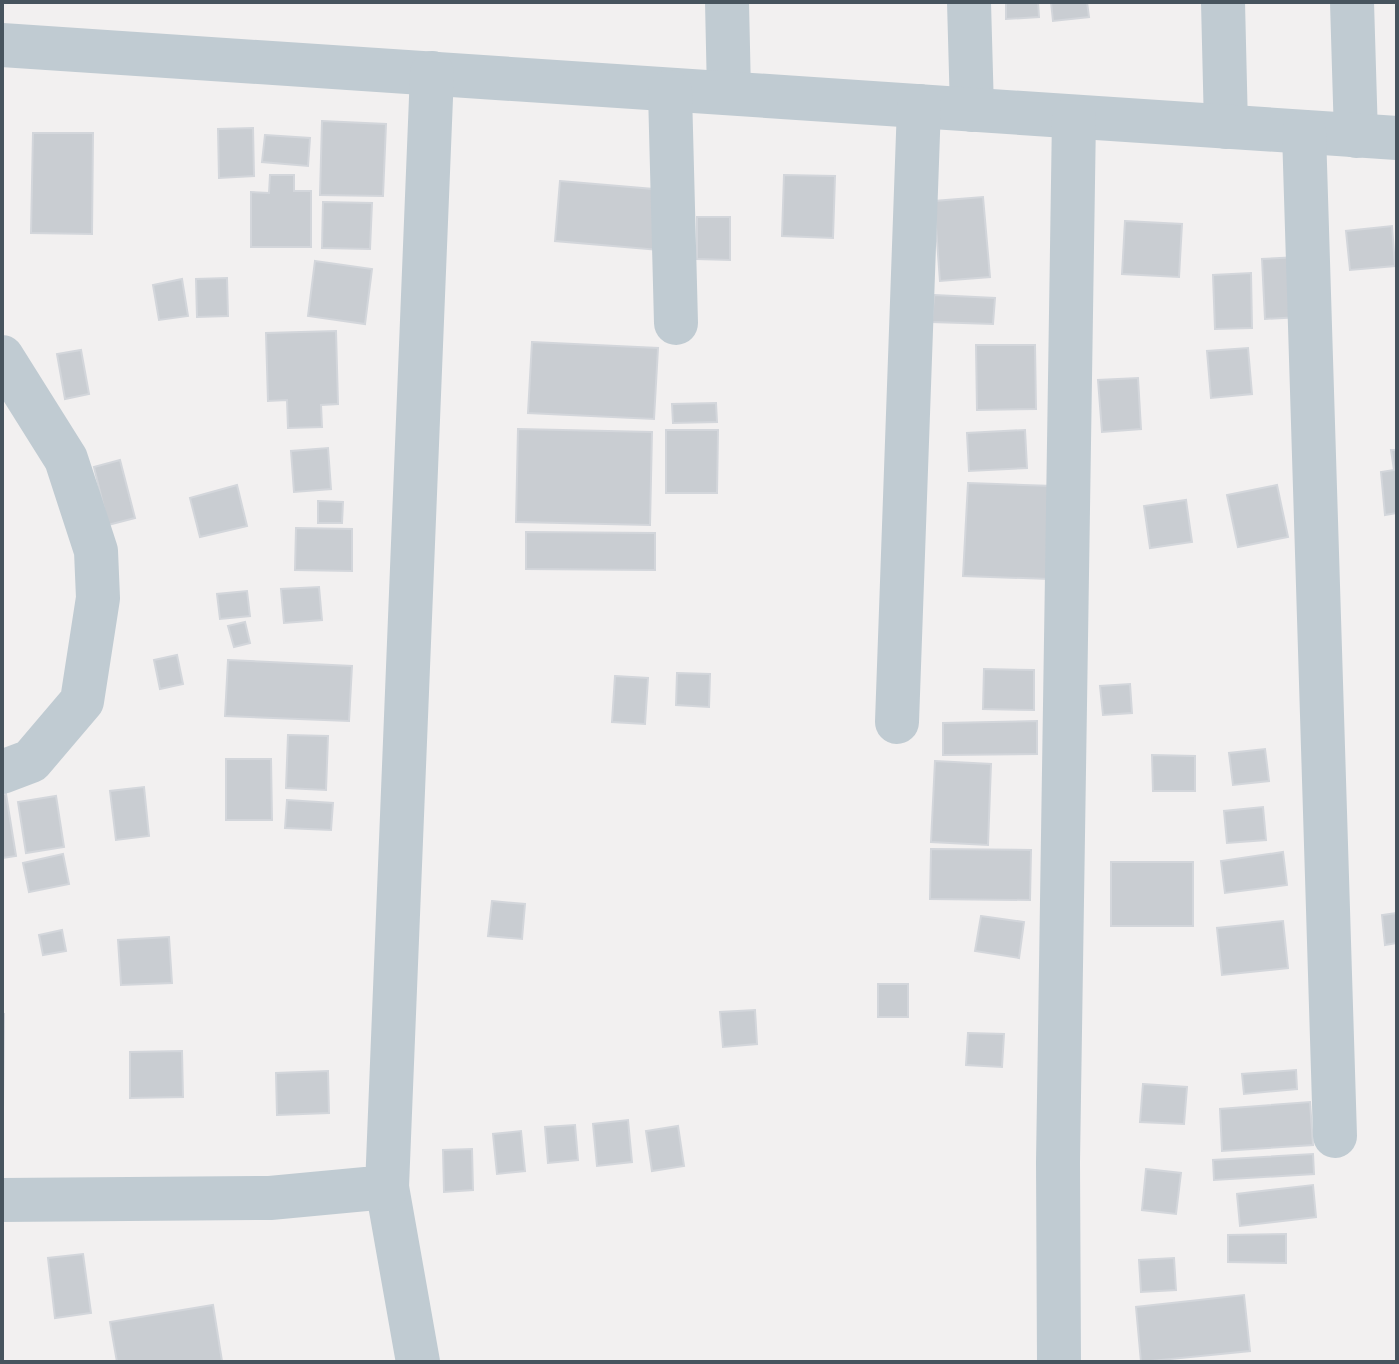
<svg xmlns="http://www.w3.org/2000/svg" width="1399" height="1364" font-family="'Titillium Web',sans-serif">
  <rect width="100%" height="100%" fill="#f2f0f0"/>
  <g fill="#c9cdd2" stroke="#d3d6db" stroke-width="2">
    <path d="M1006 2H1038L1039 17 1006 19Z"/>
    <path d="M1051 2H1087L1089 17 1053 21Z"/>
    <path d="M322 121 386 124 383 196 320 195Z"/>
    <path d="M253 128 254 176 219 178 218 129Z"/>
    <path d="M33 133H93L92 234 31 233Z"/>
    <path d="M265 135 310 138 308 166 262 162Z"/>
    <path d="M270 175H294V191H311V247H251V192L269 193Z"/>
    <path d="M784 175 835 176 833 238 782 236Z"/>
    <path d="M560 181 665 190 659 250 555 241Z"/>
    <path d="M983 197 990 277 940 281 934 201Z"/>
    <path d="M323 202 372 203 370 249 322 248Z"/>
    <path d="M697 217H730V260L697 259Z"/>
    <path d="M1125 221 1182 224 1179 277 1122 274Z"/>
    <path d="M1392 226 1395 266 1350 270 1346 231Z"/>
    <path d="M1299 257 1301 317 1265 319 1262 259Z"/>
    <path d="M315 261 372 269 365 324 308 316Z"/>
    <path d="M1251 273 1252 328 1215 329 1213 275Z"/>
    <path d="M227 278 228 316 197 317 196 279Z"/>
    <path d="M182 279 188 316 159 320 153 285Z"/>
    <path d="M934 295 995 298 993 324 932 322Z"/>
    <path d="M336 331 338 404 321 405 322 427 288 428 287 400 268 401 266 333Z"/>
    <path d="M532 342 658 348 654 419 528 413Z"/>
    <path d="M976 345H1035L1036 409 977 410Z"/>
    <path d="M1248 348 1252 394 1211 398 1207 351Z"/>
    <path d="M81 350 89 394 65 399 57 354Z"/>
    <path d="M1138 378 1141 429 1102 432 1098 380Z"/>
    <path d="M716 403 717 422 673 423 672 404Z"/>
    <path d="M518 429 652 432 650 525 516 522Z"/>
    <path d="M666 430H718L717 493H666Z"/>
    <path d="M1025 430 1027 468 969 471 967 433Z"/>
    <path d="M328 448 331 489 294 492 291 451Z"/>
    <path d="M1391 450H1397V513L1385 515 1381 472 1394 470Z"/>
    <path d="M120 460 135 518 108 525 94 467Z"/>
    <path d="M968 483 1053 486 1049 579 963 576Z"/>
    <path d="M237 485 247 526 200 537 190 498Z"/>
    <path d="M1277 485 1288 537 1238 547 1227 495Z"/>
    <path d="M1186 500 1192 542 1150 548 1144 506Z"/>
    <path d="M318 501 343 502 342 523H318Z"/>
    <path d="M296 528 352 529V571L295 570Z"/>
    <path d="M526 532 655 533V570L526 569Z"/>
    <path d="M319 587 322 620 284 623 281 589Z"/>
    <path d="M247 591 250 616 220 619 217 594Z"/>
    <path d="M245 622 250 643 234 647 228 626Z"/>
    <path d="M177 655 183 684 160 689 154 660Z"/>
    <path d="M228 660 352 666 349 721 225 716Z"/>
    <path d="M984 669 1034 670V710L983 709Z"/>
    <path d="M677 673 710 674 709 707 676 705Z"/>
    <path d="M615 676 648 678 645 724 612 722Z"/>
    <path d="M1130 684 1132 713 1103 715 1100 686Z"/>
    <path d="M1037 721V754L943 755V723Z"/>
    <path d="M288 735 328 736 326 790 286 788Z"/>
    <path d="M1265 749 1269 781 1233 785 1229 753Z"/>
    <path d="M1152 755 1195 756V791H1153Z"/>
    <path d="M226 759H271L272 820H226Z"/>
    <path d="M935 761 991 764 988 845 931 842Z"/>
    <path d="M144 787 149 836 116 840 110 791Z"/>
    <path d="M2 794H6L16 856 2 858Z"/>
    <path d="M56 796 64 847 26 853 18 802Z"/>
    <path d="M287 800 333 803 331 830 285 828Z"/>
    <path d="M1263 807 1266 840 1227 843 1224 811Z"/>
    <path d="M931 849 1031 850 1030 900 930 899Z"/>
    <path d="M1283 852 1287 885 1225 893 1221 861Z"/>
    <path d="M63 854 69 884 29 892 23 863Z"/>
    <rect x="1111" y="862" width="82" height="64"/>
    <path d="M492 901 525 904 522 939 488 936Z"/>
    <path d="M1397 913V943L1385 945 1382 915Z"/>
    <path d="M981 916 1024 922 1019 958 975 951Z"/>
    <path d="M1283 921 1288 968 1222 975 1217 928Z"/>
    <path d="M62 930 66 951 43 955 39 935Z"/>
    <path d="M169 937 172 983 121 985 118 940Z"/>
    <rect x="878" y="984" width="30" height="33"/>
    <path d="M755 1010 757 1044 723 1047 720 1012Z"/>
    <path d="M2 1014H4L3 1109H2Z"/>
    <path d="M968 1033 1004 1034 1002 1067 966 1065Z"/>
    <path d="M182 1051 183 1097 130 1098V1052Z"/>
    <path d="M1296 1070 1297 1089 1244 1094 1242 1074Z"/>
    <path d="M328 1071 329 1113 277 1115 276 1073Z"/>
    <path d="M1143 1084 1187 1087 1184 1124 1140 1122Z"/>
    <path d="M1310 1102 1313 1145 1222 1151 1220 1109Z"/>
    <path d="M628 1120 632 1162 597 1166 593 1124Z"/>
    <path d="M575 1125 578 1160 548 1163 545 1127Z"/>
    <path d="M678 1126 684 1166 652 1171 646 1131Z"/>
    <path d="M521 1131 525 1171 497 1174 493 1134Z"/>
    <path d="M472 1149 473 1190 444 1192 443 1150Z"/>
    <path d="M1313 1154 1314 1174 1214 1180 1213 1160Z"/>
    <path d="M1146 1169 1181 1173 1176 1214 1142 1210Z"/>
    <path d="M1313 1185 1316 1217 1240 1226 1237 1194Z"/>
    <path d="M1286 1234V1263L1228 1262V1235Z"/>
    <path d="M83 1254 91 1313 55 1318 48 1258Z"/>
    <path d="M1174 1258 1176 1290 1141 1292 1139 1260Z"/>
    <path d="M1244 1295 1250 1351 1141 1362 1136 1307Z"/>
    <path d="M213 1305 222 1361 117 1362 110 1322Z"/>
  </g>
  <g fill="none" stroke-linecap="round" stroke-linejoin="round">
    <g stroke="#c0cbd2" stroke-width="44">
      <path d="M727 2 729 93"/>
      <path d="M969 2 972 110"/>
      <path d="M1223 2 1226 127"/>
      <path d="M1352 2 1356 136"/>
      <path d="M2 45 1397 138"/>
      <path d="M670 92 676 323"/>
      <path d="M1304 132 1335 1136"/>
      <path d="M2 357 66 459 96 551 98 598 82 701 31 761 2 772"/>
      <path d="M897 722 919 106"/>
      <path d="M387 1187 418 1362"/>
      <path d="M2 1200 270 1198 387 1187 432 73"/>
      <path d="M1059 1362 1058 1162 1074 117"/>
    </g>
  </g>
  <rect width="1399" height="1364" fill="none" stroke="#47545e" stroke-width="8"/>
</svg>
